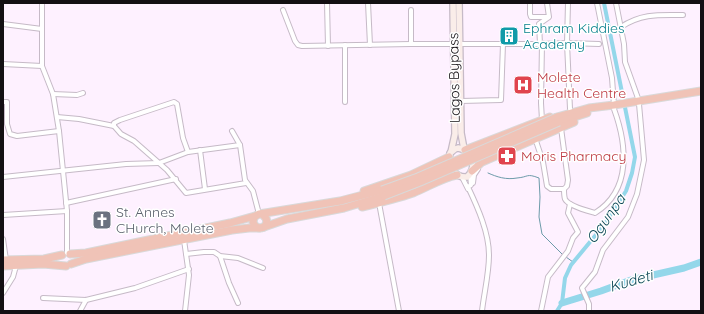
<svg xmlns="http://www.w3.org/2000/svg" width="704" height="314" font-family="Quicksand,sans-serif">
  <rect width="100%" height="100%" fill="#fef1ff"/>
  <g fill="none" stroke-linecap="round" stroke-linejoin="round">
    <g stroke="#6d9baa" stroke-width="1">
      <path d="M488 173C497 177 506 180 517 178 529 177 526 173 539 178L540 197 539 217 542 234 563 255"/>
      <path d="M566 257 573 262"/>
    </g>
    <path stroke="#94d7ea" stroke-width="4" d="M557 311 562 303 565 278 571 265 604 225 626 191 632 173 635 157 604 3"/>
    <path stroke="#94d7ea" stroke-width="7" d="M562 303 601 291 631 280 684 268 701 262"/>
    <g stroke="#c6bac7" stroke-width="6">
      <g id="street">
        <path d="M42 3V66L53 94 59 131 67 211V253"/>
        <path d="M327 3 328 46"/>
        <path d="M368 3 370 45"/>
        <path d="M530 3V14L531 17H548"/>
        <path d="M568 3 567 43 570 109"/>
        <path d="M597 3 612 78 614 105"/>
        <path d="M616 3 624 44 625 62 639 101"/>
        <path d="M283 10 295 41 298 45 302 46 411 44H540L567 43 599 44"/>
        <path d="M3 24 42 29"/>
        <path d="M621 27C642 13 660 15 683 15"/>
        <path d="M411 44V10"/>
        <path d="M540 44 539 24 549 17 547 3"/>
        <path d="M345 45V102"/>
        <path d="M3 64 42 66"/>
        <path d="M53 94 77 95 83 93"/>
        <path d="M461 101 501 100 503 44"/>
        <path d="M3 102H7V124L10 134 17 136 59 131"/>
        <path d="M57 117 79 119 114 126 121 134 134 141 167 170 186 193 246 183"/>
        <path d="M542 120 541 103 542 43"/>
        <path d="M114 126V123L120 120 174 102 177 104 183 138 188 152"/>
        <path d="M232 131 240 145 245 180 253 191 259 214"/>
        <path d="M536 141 543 162 547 186 551 189H564L567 186 568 180 561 128"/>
        <path d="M200 150 205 189"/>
        <path d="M470 175 471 185 468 187C478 208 489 233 489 255 489 274 484 293 482 311"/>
        <path d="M3 177 126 164 159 163 188 152 240 145"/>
        <path d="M462 177 468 189"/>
        <path d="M473 183 474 175 478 169"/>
        <path d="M564 189C564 192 564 196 565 199 568 206 588 211 595 213 632 190 627 145 614 109"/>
        <path d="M66 203 176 179"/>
        <path d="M379 203 399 311"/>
        <path d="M3 215 67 211"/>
        <path d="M3 239 6 260"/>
        <path d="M184 240 189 275 185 311"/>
        <path d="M186 254 204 252H214L220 256 238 258 263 268"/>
        <path d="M220 256 229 283 238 303"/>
        <path d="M3 293 13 277 16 266"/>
        <path d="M43 298 86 300 135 288 189 269"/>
        <path d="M80 311 86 300"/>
        <path d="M541 311 548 277 568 251 573 238 578 232 568 213 570 204"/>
        <path d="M589 311V304L582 288 595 272 603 250 628 217 637 194 644 160 639 104"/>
      </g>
    </g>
    <g stroke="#c6bac7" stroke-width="8">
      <g id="secondary">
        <path d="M459 3 461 133 464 149"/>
        <path d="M458 148C472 150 478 168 467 177 454 178 447 165 450 153L455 149Z"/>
        <path d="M451 152 455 134 453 3"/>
      </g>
    </g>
    <g stroke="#d9d9d9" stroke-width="9">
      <g id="highway">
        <path d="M557 117 589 108 614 105 701 91"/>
        <path d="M559 122 587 113"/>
        <path d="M465 150 550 117"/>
        <path d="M472 171 482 162 574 122"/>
        <path d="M364 191 411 175 449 157"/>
        <path d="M362 207C379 203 396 199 413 193 428 187 441 178 457 175"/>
        <path d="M262 214 266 218 267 223 264 227C259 229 255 228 253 222L254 217 259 214 340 201 382 190"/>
        <path d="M264 227 287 219 344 208 384 196"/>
        <path d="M70 254 86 253 230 223 255 216"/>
        <path d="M3 260 44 259 62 255"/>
        <path d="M71 264 86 259 232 230 249 228H259"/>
        <path d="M3 266 43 264 66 266"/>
      </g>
    </g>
    <use href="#street" stroke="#fff" stroke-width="4"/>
    <use href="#secondary" stroke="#faede9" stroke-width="5.5"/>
    <use href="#highway" stroke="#f0c3b7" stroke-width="7"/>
    <g stroke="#d9d9d9" stroke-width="9" stroke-linecap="butt">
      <g id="highway-bridge">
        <path d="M382 190 418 177 557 117"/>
        <path d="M384 196 420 182 559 122"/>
      </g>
    </g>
    <use href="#highway-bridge" stroke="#f0c3b7" stroke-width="7"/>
  </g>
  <defs>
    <g id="building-square" transform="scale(1)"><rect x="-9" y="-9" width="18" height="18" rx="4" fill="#0f9aa8" stroke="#fff"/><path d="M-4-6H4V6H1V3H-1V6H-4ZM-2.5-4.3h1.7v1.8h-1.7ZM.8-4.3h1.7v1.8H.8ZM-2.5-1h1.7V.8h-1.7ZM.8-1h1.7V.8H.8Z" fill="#fff"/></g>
    <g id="hospital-square" transform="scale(1)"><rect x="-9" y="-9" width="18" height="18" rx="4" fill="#e0444e" stroke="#fff"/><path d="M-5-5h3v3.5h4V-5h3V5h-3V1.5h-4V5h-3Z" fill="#fff"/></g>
    <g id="pharmacy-square" transform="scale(1)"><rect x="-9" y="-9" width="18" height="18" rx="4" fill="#e0444e" stroke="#fff"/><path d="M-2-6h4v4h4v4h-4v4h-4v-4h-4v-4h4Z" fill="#fff"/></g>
    <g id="church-square" transform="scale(1)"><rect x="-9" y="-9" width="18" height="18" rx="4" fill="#6b7280" stroke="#fff"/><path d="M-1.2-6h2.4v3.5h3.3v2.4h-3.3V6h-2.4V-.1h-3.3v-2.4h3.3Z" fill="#fff"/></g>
  </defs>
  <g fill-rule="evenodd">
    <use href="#building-square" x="509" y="36"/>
    <use href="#hospital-square" x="523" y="85"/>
    <use href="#pharmacy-square" x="507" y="156"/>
    <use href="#church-square" x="102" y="220"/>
  </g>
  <g text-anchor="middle" stroke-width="3" stroke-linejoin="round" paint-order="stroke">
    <g font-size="14" fill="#0d838f" stroke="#fff" text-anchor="start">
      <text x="523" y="33">Ephram Kiddies<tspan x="523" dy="16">Academy</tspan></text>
    </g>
    <g font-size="14" fill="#be3a42" stroke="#fff" text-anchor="start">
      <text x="537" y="82">Molete<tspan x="537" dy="16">Health Centre</tspan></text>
      <text x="521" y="161">Moris Pharmacy</text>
    </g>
    <g font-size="14" fill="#130f13" stroke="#fff">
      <text transform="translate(454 78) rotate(-91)" y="5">Lagos Bypass</text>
    </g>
    <g font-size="14" fill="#5b616d" stroke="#fff" text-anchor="start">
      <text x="116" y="217">St. Annes<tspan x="116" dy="16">CHurch, Molete</tspan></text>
    </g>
    <g font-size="15" font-style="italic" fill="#0b4755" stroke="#fff">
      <text transform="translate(606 219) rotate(-55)" y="5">Ogunpa</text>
      <text transform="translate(631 281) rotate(-16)" y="5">Kudeti</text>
    </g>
  </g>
  <rect width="704" height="314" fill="none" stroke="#130f13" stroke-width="8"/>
</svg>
